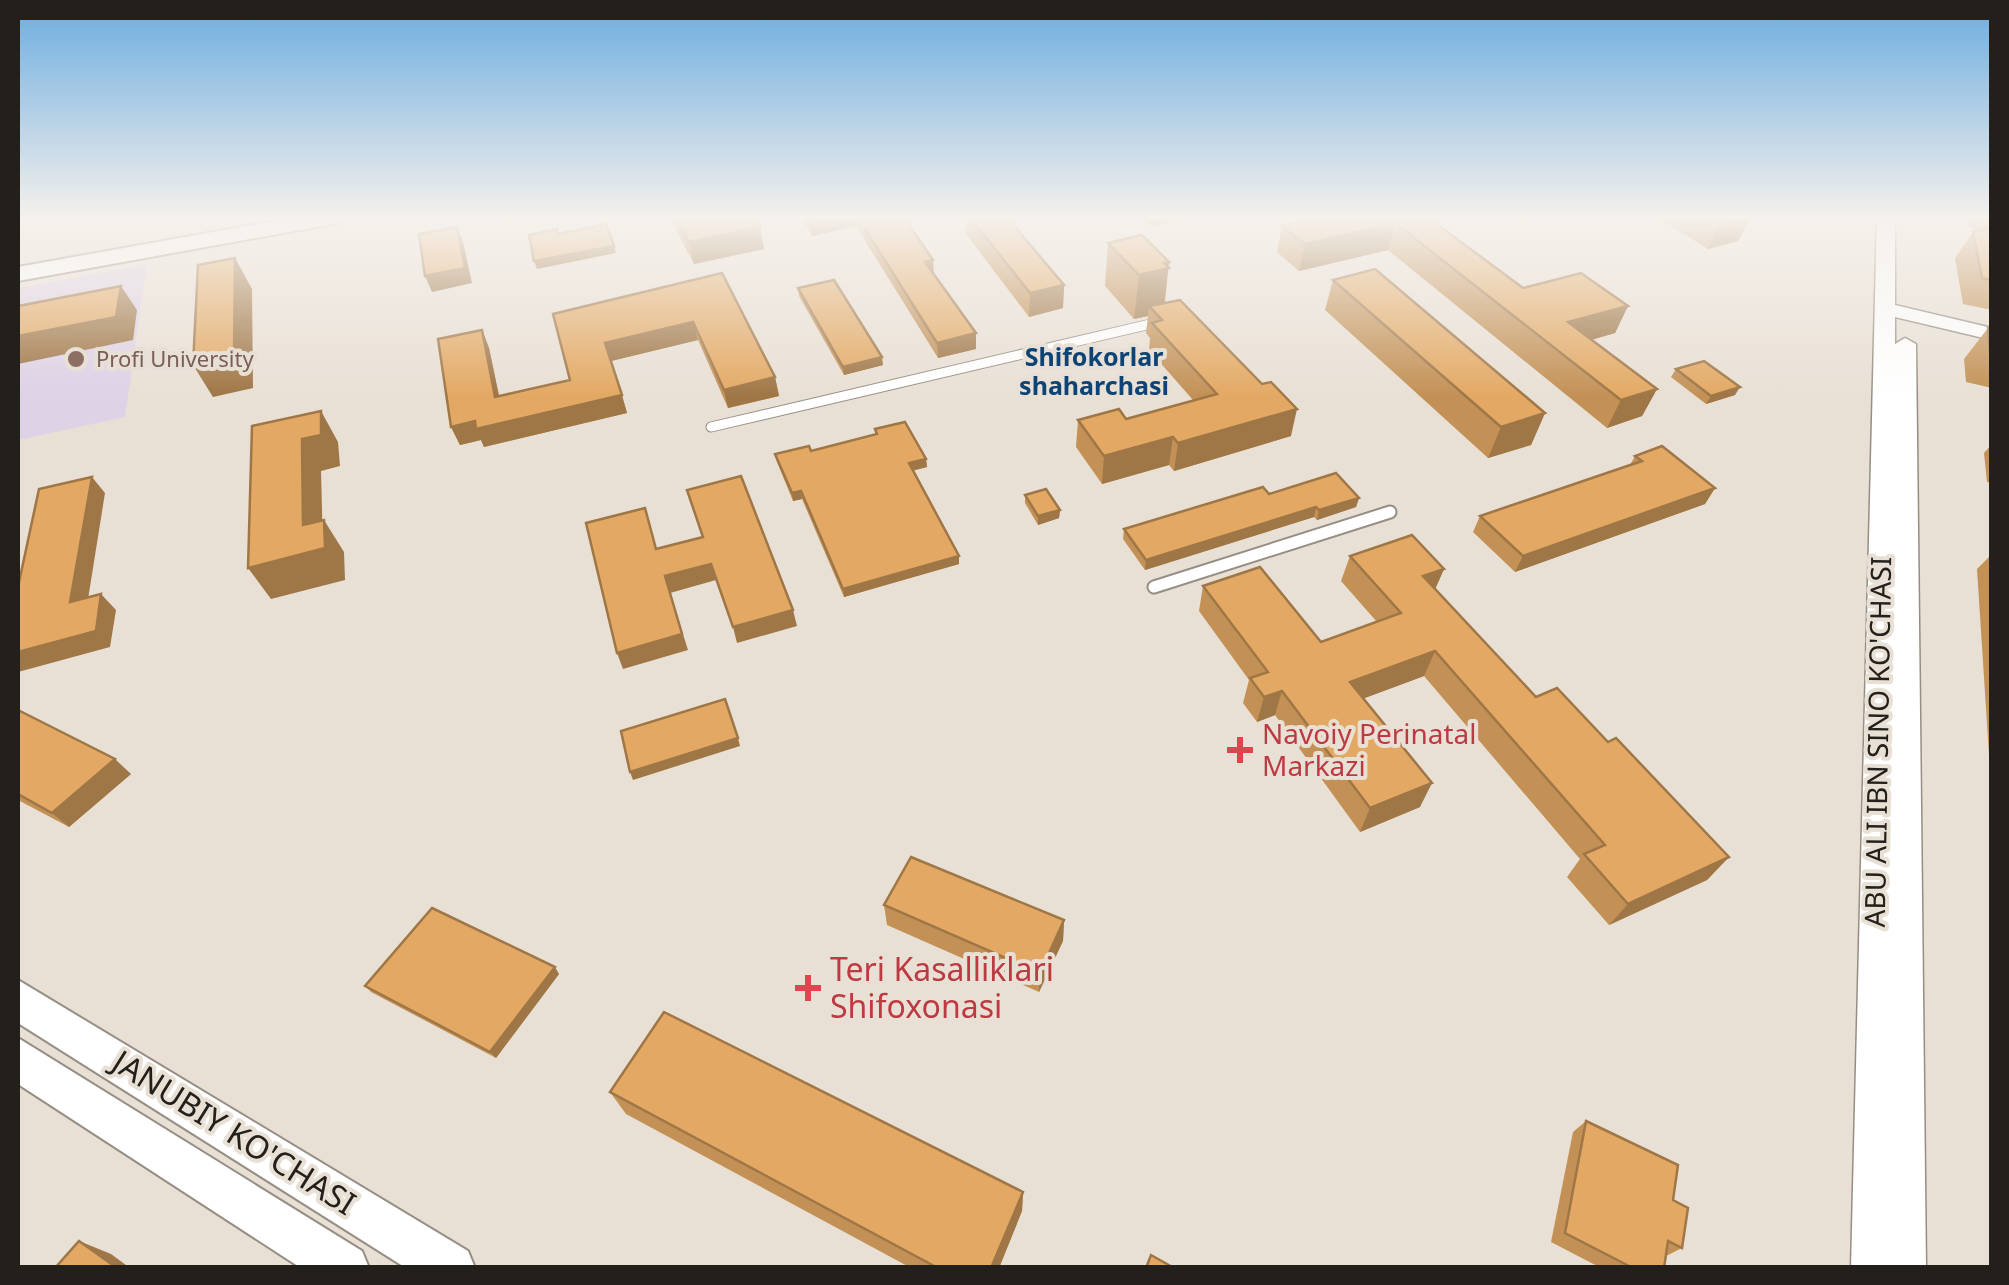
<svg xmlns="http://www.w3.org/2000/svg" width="2009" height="1285" font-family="'Noto Sans',sans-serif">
  <rect width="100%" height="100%" fill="#e9e0d5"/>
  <path fill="#ded2e6" d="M147 264 125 417 18 440V288Z"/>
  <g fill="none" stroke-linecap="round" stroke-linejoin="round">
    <g stroke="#968d83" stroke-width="11">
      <path id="service-far1" d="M711 427 1159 322"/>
    </g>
    <g stroke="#968d83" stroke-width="15">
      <path id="service" d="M1154 587 1390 512"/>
    </g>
    <g stroke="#968d83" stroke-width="3">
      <path id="tertiary" d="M1877 216H1895V305L1992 328V340L1895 317V344L1905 338 1916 344 1926 1268H1851Z"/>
    </g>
    <g stroke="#968d83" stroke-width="4">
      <g id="secondary">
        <path d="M302 216H349L338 223 18 281V267Z"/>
        <path d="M18 980 468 1251 475 1268H406L18 1023Z"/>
        <path d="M18 1038 362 1251 369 1268H301L18 1084Z"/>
      </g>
    </g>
    <use href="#service-far1" stroke="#fff" stroke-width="9"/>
    <use href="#service" stroke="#fff" stroke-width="11"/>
    <use href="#tertiary" fill="#fff" fill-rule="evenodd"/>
    <use href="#secondary" fill="#fff" fill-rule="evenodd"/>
  </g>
  <g fill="#c39156">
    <path d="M669 216H753L760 227 764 249 694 264Z"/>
    <path d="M800 216H903L976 349 938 358 856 226 812 236Z"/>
    <path d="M965 216H1006L1064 285 1063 308 1029 317 966 234Z"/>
    <path d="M1141 216H1183L1182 219 1151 226Z"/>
    <path d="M1324 216H1439L1437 224 1523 288 1628 306 1615 333 1591 340 1657 389 1642 416 1607 428 1388 250 1299 271 1277 252 1282 226Z"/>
    <path d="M1655 216H1752L1738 241 1708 249Z"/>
    <path d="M1973 216H1992V310L1963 304 1955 258 1973 232 1978 231 1967 225Z"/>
    <path d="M1108 243 1169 262 1165 303 1291 436 1174 471 1169 465 1102 484 1076 447 1078 420 1126 419 1193 400 1149 350 1150 338 1146 333 1148 316 1134 319 1105 286Z"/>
    <path d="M722 273 775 377 779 396 728 408 698 340 611 361 627 413 484 447 481 440 460 445 451 427 482 330 489 348 499 396 570 380Z"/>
    <path d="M1333 280 1545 413 1531 445 1488 458 1325 310Z"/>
    <path d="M798 288 883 365 844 375 799 296Z"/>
    <path d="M1988 328 1992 329V388L1966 382 1964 359Z"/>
    <path d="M1676 369 1735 395 1706 404 1671 377Z"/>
    <path d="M875 429 926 459 927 467 913 471 959 556V564L844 597 802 499 793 501 777 462 775 454 811 451 875 435Z"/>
    <path d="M1992 444V483L1987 482 1984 453Z"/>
    <path d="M1635 456 1715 488 1705 504 1515 572 1473 532 1480 516 1630 465Z"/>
    <path d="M1269 494 1359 498 1356 507 1317 520 1314 517 1145 570 1123 539 1124 529Z"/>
    <path d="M1025 495 1060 510 1059 518 1038 525 1025 503Z"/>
    <path d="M1992 554V801L1977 569Z"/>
    <path d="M1350 556 1444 569 1435 589 1536 697 1608 742 1729 857 1707 880 1609 925 1567 877 1580 859 1424 676 1364 698 1420 807 1360 832 1275 715 1257 722 1243 703 1249 680 1199 611 1203 586 1321 642 1377 622 1341 581Z"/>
    <path d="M18 710 131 774 69 827 18 800Z"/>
    <path d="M884 905 1064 920 1063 941 1039 992 887 925Z"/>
    <path d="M559 974 496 1058 371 992 365 986Z"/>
    <path d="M610 1092 1023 1192 1022 1211 999 1268H911L626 1114Z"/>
    <path d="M1586 1121 1673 1200 1682 1248 1666 1256 1664 1268H1601L1551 1242 1573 1132Z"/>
  </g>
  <g fill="#9f7646">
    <path d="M835 216H855L856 226 812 236 810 221Z"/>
    <path d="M1164 216H1183L1182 219 1151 226 1152 219Z"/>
    <path d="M1426 216H1439L1432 239 1418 242Z"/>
    <path d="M1735 216H1752L1738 241 1708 249 1723 219Z"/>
    <path d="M1395 223 1388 250 1299 271 1305 244Z"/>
    <path d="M457 227 463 242 472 283 432 292 425 276Z"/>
    <path d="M760 227 764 249 694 264 689 242Z"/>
    <path d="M614 246 616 253 537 269 534 261Z"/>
    <path d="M235 258 252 289 253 388 213 397 193 365Z"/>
    <path d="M933 260 934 275 925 262Z"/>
    <path d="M1169 262 1163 313 1149 306 1148 316 1134 319 1139 275Z"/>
    <path d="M1064 285 1063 308 1029 317 1030 293Z"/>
    <path d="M121 286 137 310 133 340 18 364V336Z"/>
    <path d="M1628 306 1615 333 1556 350 1568 322Z"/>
    <path d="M693 322 698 340 611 361 605 343Z"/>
    <path d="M482 330 489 348 503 415 495 397Z"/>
    <path d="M976 333V349L938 358 937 343Z"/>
    <path d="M882 357 883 365 844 375 843 367Z"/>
    <path d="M775 377 779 396 728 408 724 390Z"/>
    <path d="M1740 387 1735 395 1706 404 1711 396Z"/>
    <path d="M1657 389 1642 416 1607 428 1621 400Z"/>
    <path d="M622 395 627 413 484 447 481 440 460 445 451 427Z"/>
    <path d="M1297 409 1291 436 1174 471 1178 443Z"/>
    <path d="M321 411 338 442 340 466 321 471 323 549 324 520 344 552 345 580 271 599 248 568 303 525 302 439Z"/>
    <path d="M1545 413 1531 445 1488 458 1501 427Z"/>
    <path d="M1173 437 1169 465 1102 484 1104 456Z"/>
    <path d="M926 459 927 467 909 471V463Z"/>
    <path d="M92 477 105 493 85 618 70 602Z"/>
    <path d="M1715 488 1705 504 1515 572 1523 556Z"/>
    <path d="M801 491 802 499 793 501 792 493Z"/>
    <path d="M1359 498 1356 507 1317 520 1319 510Z"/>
    <path d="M1316 507 1314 517 1145 570 1146 560Z"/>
    <path d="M1060 510 1059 518 1038 525V516Z"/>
    <path d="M959 556V564L844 597 843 589Z"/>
    <path d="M711 564 716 580 670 593 688 650 623 669 617 653 665 576Z"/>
    <path d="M1444 569 1433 594 1423 576Z"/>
    <path d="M101 594 116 610 110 647 18 672V652Z"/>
    <path d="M793 610 797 626 737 643 733 627Z"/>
    <path d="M1435 651 1424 676 1341 707 1350 682Z"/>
    <path d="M1282 691 1275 715 1257 722 1264 697Z"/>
    <path d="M738 738 740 746 633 780 630 772Z"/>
    <path d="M115 759 131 774 69 827 52 813Z"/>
    <path d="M1432 783 1420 807 1360 832 1370 808Z"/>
    <path d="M1729 857 1707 880 1609 925 1628 904Z"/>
    <path d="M1064 920 1063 941 1039 992 1040 973Z"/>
    <path d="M555 967 559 974 496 1058 490 1052Z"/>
    <path d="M1023 1192 1022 1211 999 1268H991Z"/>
    <path d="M79 1241 111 1254 130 1268H117Z"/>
  </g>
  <g fill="#e3a964" stroke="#9f7646" stroke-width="2.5">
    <path d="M675 216H753L760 227 689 242Z"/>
    <path d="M807 216H835L810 221Z"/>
    <path d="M857 216H903L933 260 925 262 976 333 937 343Z"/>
    <path d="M969 216H1006L1064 285 1030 293Z"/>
    <path d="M1324 216H1426L1523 288 1581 273 1628 306 1568 322 1657 389 1621 400 1395 223 1305 244 1282 226Z"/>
    <path d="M606 224 614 246 534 261 529 235 557 229 558 234Z"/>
    <path d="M457 227 465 268 425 276 419 234Z"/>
    <path d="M1992 227V280L1982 278 1973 232Z"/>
    <path d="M1142 235 1169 262 1164 263 1169 268 1139 275 1108 243Z"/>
    <path d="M235 258 234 356 193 365 198 265Z"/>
    <path d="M1375 269 1545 413 1501 427 1333 280Z"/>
    <path d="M722 273 775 377 724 390 693 322 605 343 622 395 476 429 475 421 451 427 438 339 482 330 495 397 570 380 553 314Z"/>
    <path d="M834 280 882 357 843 367 798 288Z"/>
    <path d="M121 286 116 317 18 336V306Z"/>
    <path d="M1180 300 1262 384 1271 382 1297 409 1178 443 1173 437 1104 456 1078 420 1119 409 1126 419 1217 394 1152 323 1162 320 1149 306Z"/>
    <path d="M1988 328 1992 329V351H1990Z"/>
    <path d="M1704 361 1740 387 1711 396 1676 369Z"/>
    <path d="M321 411V435L302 439 303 525 324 520 325 548 248 568 252 426Z"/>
    <path d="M905 422 926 459 909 463 959 556 843 589 801 491 792 493 775 454 809 446 811 451 877 434 875 429Z"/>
    <path d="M1662 446 1715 488 1523 556 1480 516 1642 461 1635 456Z"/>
    <path d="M1336 473 1359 498 1319 510 1316 507 1146 560 1124 529 1263 487 1269 494Z"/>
    <path d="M741 476 793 610 733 627 711 564 665 576 682 634 617 653 586 523 645 508 656 549 703 537 687 490Z"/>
    <path d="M92 477 70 602 101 594 96 631 18 652V587L39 489Z"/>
    <path d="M1046 489 1060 510 1038 516 1025 495Z"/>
    <path d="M1412 535 1444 569 1423 576 1536 697 1557 688 1608 742 1616 738 1729 857 1628 904 1584 854 1605 845 1435 651 1350 682 1432 783 1370 808 1282 691 1264 697 1250 678 1268 672 1203 586 1260 567 1321 642 1401 613 1350 556Z"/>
    <path d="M725 699 738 738 630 772 621 731Z"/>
    <path d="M18 710 115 759 52 813 18 794Z"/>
    <path d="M911 857 1064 920 1040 973 884 905Z"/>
    <path d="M432 908 555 967 490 1052 365 986Z"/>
    <path d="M664 1012 1023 1192 991 1268H938L610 1092Z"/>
    <path d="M1586 1121 1678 1165 1673 1200 1688 1208 1682 1248 1668 1241 1664 1268H1633L1565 1233Z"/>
    <path d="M79 1241 117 1268H55Z"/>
    <path d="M1151 1255 1174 1268H1146Z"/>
  </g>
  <linearGradient id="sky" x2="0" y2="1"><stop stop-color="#6bace0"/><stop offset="0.55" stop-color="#f5f1ec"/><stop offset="1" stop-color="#f5f1ec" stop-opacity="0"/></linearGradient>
  <rect width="2009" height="396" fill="url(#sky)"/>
  <circle fill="#8d6e63" stroke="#e9e0d5" stroke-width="4" cx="76" cy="359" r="10"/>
  <g fill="#e0444e" stroke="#e9e0d5" stroke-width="4">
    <path d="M1235 735h10v10h10v10h-10v10h-10v-10h-10v-10h10z"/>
    <path d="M803 973h10v10h10v10h-10v10h-10v-10h-10v-10h10z"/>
  </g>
  <g text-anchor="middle" stroke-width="8" stroke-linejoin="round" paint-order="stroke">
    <g font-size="22" fill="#785e54" stroke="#e9e0d5" text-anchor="start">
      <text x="96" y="367">Profi University</text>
    </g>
    <g font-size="25" font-weight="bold" fill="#0e4475" stroke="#e9e0d5">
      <text x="1094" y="366">Shifokorlar<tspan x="1094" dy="29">shaharchasi</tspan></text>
    </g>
    <g font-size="28" fill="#be3a42" stroke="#e9e0d5" text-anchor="start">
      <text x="1262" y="744">Navoiy Perinatal<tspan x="1262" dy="32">Markazi</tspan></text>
    </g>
    <g font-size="28" fill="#23201c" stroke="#e9e0d5">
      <text transform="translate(1878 742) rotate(-89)" y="10">ABU ALI IBN SINO KO'CHASI</text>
    </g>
    <g font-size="32" fill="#be3a42" stroke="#e9e0d5" text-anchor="start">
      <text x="830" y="981">Teri Kasalliklari<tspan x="830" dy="37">Shifoxonasi</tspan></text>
    </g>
    <g font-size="32" fill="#23201c" stroke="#e9e0d5">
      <text transform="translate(234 1133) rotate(32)" y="11">JANUBIY KO'CHASI</text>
    </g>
  </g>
  <rect width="2009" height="1285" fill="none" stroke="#23201c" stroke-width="40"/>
</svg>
